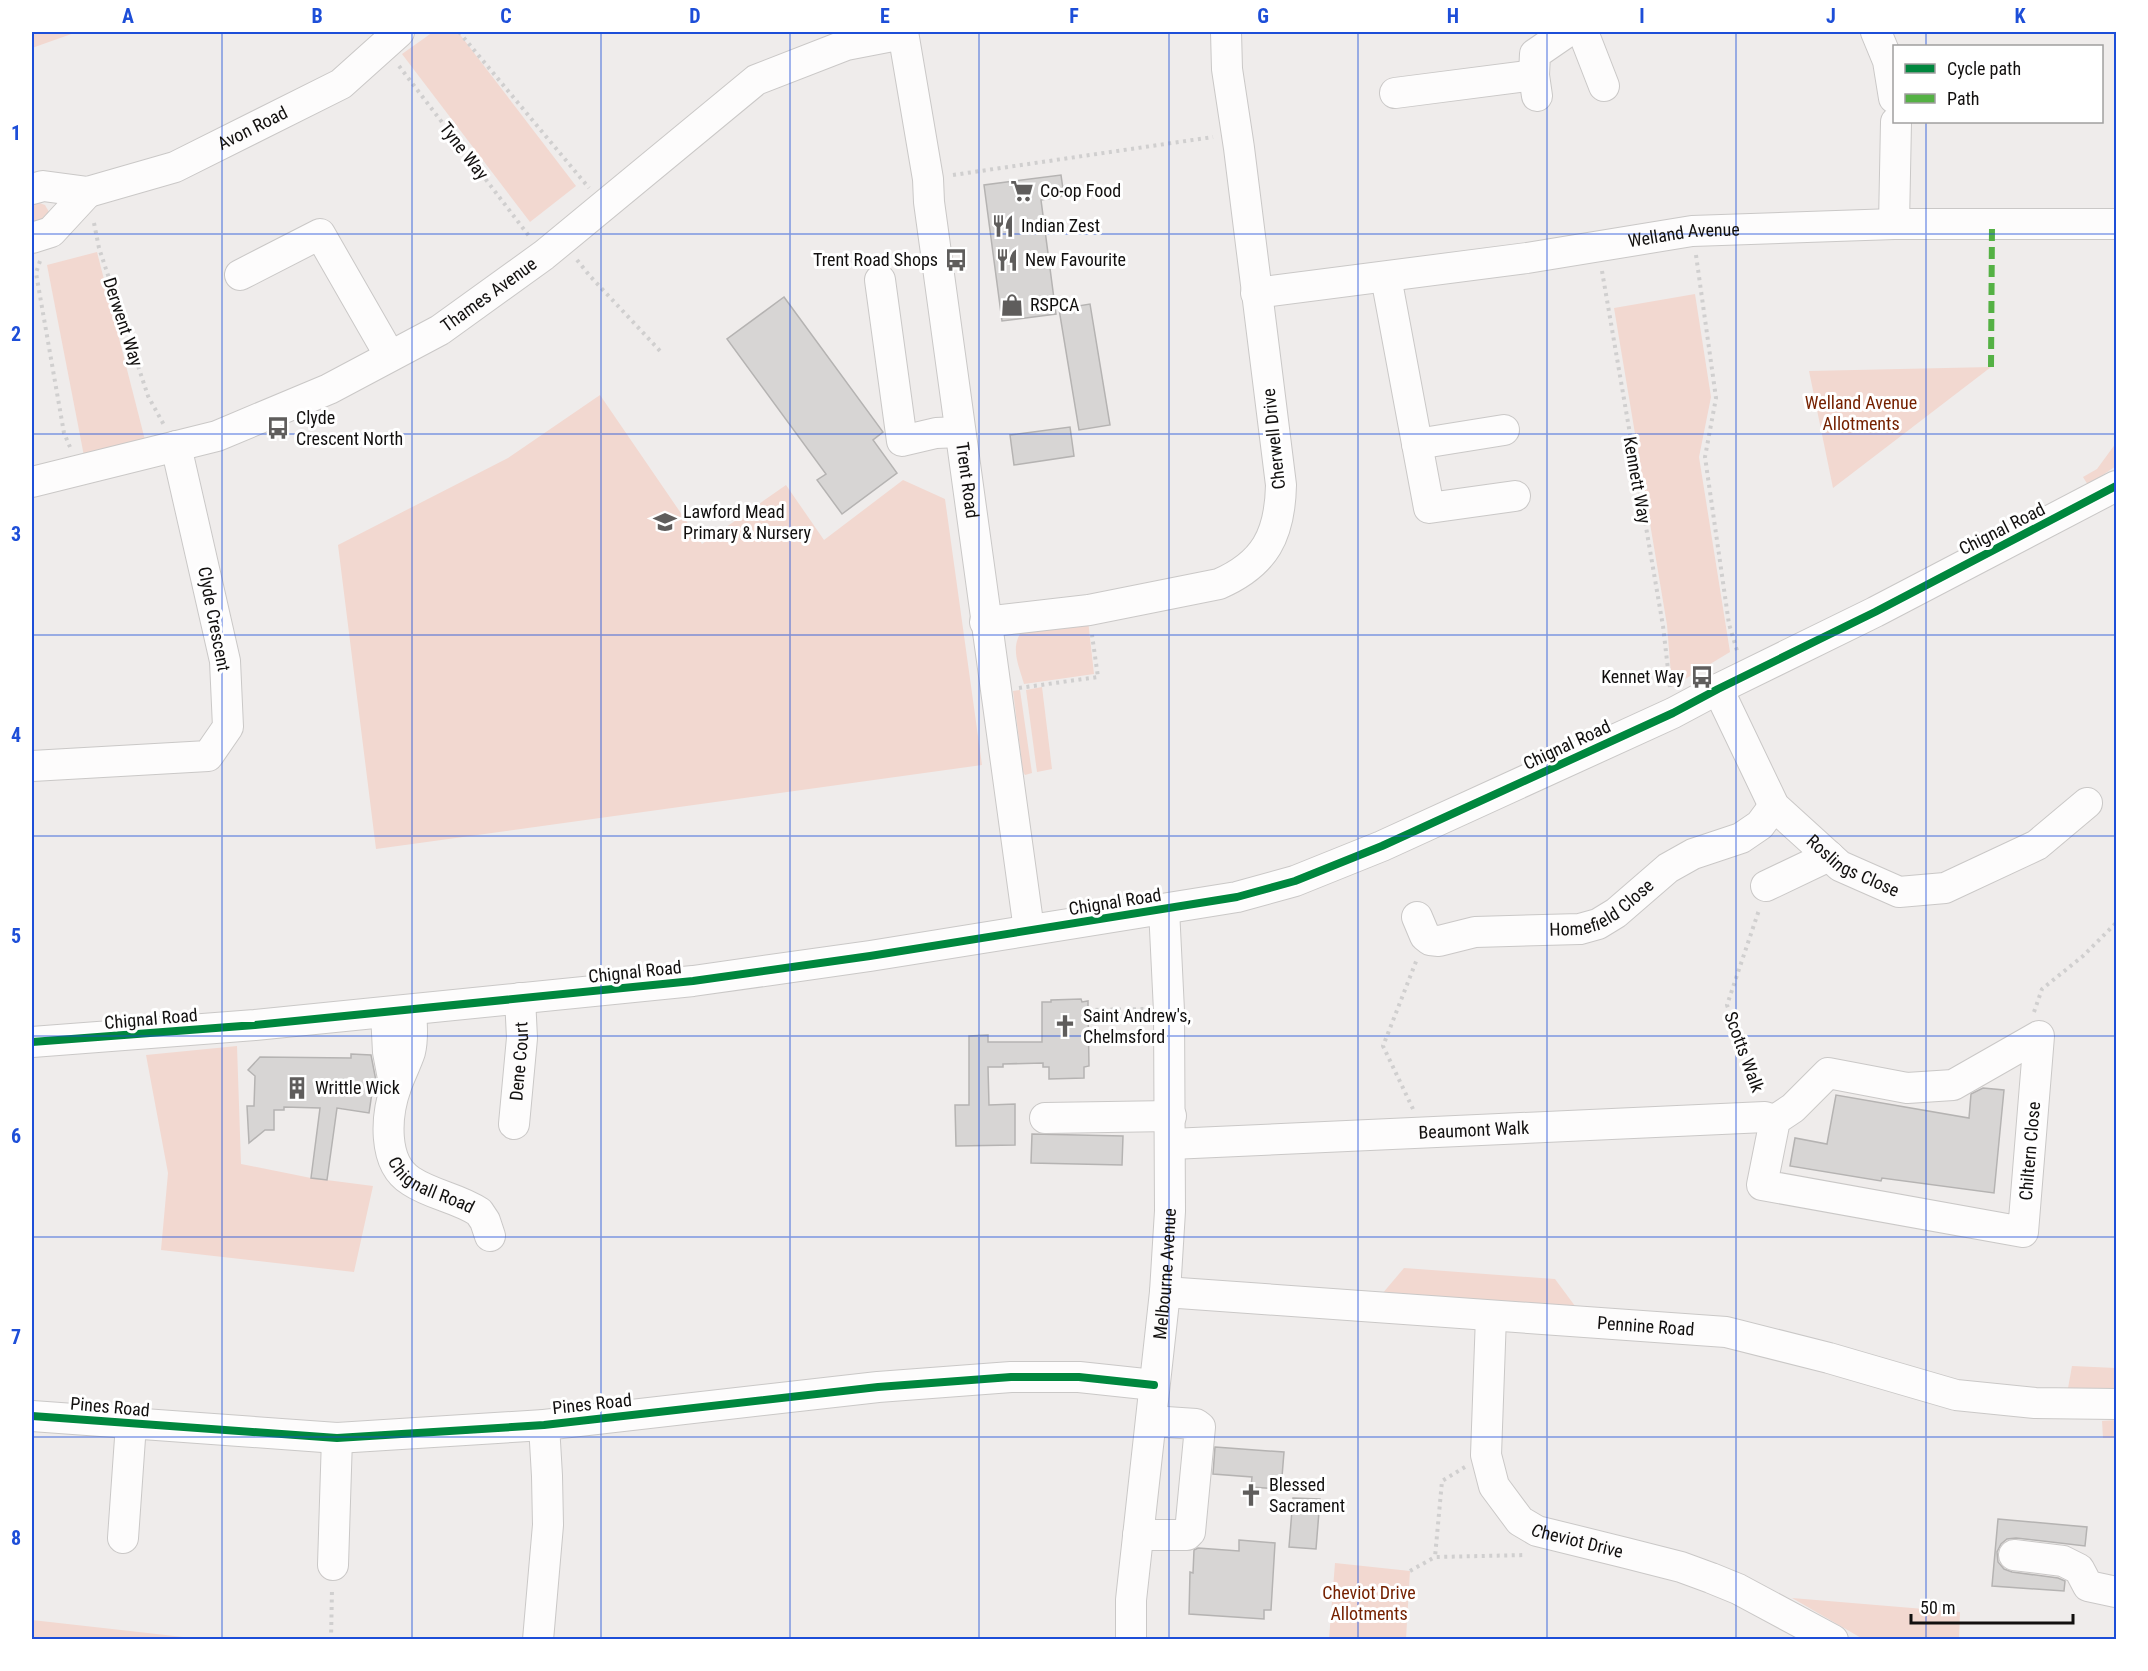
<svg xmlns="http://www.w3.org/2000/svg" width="2148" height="1671" font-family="'Roboto Condensed',sans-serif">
  <rect width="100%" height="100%" fill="#efeceb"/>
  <g fill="#f2d8d0">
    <path d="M32 32H77L32 48Z"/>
    <path d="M433 32H458L576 186 530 222 402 54Z"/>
    <path d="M37 202 45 205 49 212 32 231V203Z"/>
    <path d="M97 252 145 440 84 456 47 265Z"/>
    <path d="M1695 294 1711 397 1699 457 1730 652 1672 687 1667 625 1614 308Z"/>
    <path d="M1991 367 1833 488 1809 371Z"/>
    <path d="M600 395 702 544 786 485 824 540 903 480 945 499 982 765 376 849 338 545 508 458Z"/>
    <path d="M2116 443V466L2088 485 2083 477 2097 469Z"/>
    <path d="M1088 620 1094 674 1024 684C1019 666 1009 646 1023 630Z"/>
    <path d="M1042 687 1052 769 1037 772 1026 690Z"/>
    <path d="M1020 690 1032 773 1025 775 1023 772 1013 691Z"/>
    <path d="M237 1046 241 1164 311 1178 373 1186 354 1272 161 1250 168 1173 146 1055Z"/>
    <path d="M1404 1268 1555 1279 1575 1306 1382 1294Z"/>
    <path d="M2072 1366 2116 1368V1388H2068Z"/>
    <path d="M2116 1420V1438H2103L2102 1421Z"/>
    <path d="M1335 1563 1410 1571 1406 1639H1329Z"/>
    <path d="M1792 1598 1960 1612 1959 1639H1863Z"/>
    <path d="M32 1620 201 1639H32Z"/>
  </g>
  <g fill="#d7d5d4" stroke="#b5b3b2" stroke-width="1.5">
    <path d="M1061 175 1064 196 1041 200 1056 314 1002 321 984 185Z"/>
    <path d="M784 297 883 432 873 440 897 473 842 514 817 480 826 474 727 339Z"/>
    <path d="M1090 304 1110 425 1079 430 1059 309Z"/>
    <path d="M1070 427 1074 456 1014 465 1010 435Z"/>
    <path d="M1081 999 1082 1002 1088 1001V1010L1089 1066 1084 1067V1078L1049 1079V1067H1043V1063L1003 1064V1067H988L989 1105 1015 1104V1145L956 1146 955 1105H969V1036L988 1035V1042H1042V1002H1051V1000Z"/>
    <path d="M351 1054 371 1055 377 1086H373L369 1113 337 1108 327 1180 311 1178 320 1108 284 1107V1110H274V1130H265L249 1143 247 1106H254L255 1076 248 1070 260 1057 351 1058Z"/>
    <path d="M1983 1088 2004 1090 1994 1193 1882 1178 1881 1181 1790 1166 1795 1138 1827 1144 1836 1095 1969 1118 1971 1094Z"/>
    <path d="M1032 1134 1123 1136 1122 1165 1031 1163Z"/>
    <path d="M1215 1447 1284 1452 1281 1489 1251 1487 1252 1477 1213 1474Z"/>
    <path d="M1293 1498 1320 1499 1316 1549 1289 1547Z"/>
    <path d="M1998 1519 2087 1527 2085 1546 2016 1538 2007 1539 2001 1544 1997 1552 1998 1562 2004 1569 2012 1572 2058 1578 2065 1581 2064 1591 1992 1586Z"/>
    <path d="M1239 1540 1275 1543 1271 1610H1264V1619L1189 1614 1190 1572 1193 1573 1194 1550 1198 1548 1239 1551Z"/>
  </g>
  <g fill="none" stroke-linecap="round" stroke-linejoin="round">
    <g stroke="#cac8c7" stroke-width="32">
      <g id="minor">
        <path id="s1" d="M903 32 928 179 929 202 1029 930"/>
        <path d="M1583 32 1604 86"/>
        <path d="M1876 32 1888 61 1894 98"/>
        <path d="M1395 93 1534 75"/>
        <path d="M1537 96 1534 75 1535 54 1567 32"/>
        <path id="s2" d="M32 189 43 186 88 192 175 167 341 84 399 32"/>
        <path d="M1894 224 1896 122"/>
        <path d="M32 238 51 232 88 192"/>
        <path d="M240 275 320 234 390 356"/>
        <path d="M1386 277 1429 508 1515 496"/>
        <path d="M880 280 902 441 936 433 960 432"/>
        <path id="s3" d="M1256 293 1527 258 1692 231 1894 224H2116"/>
        <path d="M1417 444 1504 430"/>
        <path id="s4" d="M32 482 217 436 329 389 440 330 544 255 756 80 846 45 903 34"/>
        <path d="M985 622 1089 610 1219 584C1265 564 1280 535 1281 485L1239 148 1227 69 1226 32"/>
        <path id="s5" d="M1718 689 1774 806 1840 866 1899 892 1945 888 2037 845 2087 803"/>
        <path d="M32 766 208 756 228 727 225 661 176 446"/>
        <path d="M1766 886 1829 856"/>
        <path id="s6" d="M1417 917 1425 936 1430 940 1439 941 1475 932 1580 929 1598 924 1616 913 1668 868 1693 854 1741 838 1760 825 1774 806"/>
        <path id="s7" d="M411 1011C412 1025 413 1039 410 1052 406 1064 400 1075 396 1087 386 1115 382 1163 411 1181 432 1195 458 1198 479 1212L485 1221 490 1236"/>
        <path d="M386 1013 388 1052 395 1089"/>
        <path d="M2039 1036 2023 1232 1762 1185 1775 1120 1793 1108 1828 1073 1907 1088 1953 1085Z"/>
        <path d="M32 1042 255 1025 693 981 870 956 1237 897 1295 881 1382 846 1673 713 1718 689 1875 612 2116 486"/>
        <path d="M1045 1118 1171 1116"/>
        <path id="s8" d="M514 1124 522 1038 520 998"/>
        <path id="s9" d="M1171 1144 1765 1117 1775 1120"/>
        <path id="s10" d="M1165 1292 1726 1332 1829 1358 1956 1395 2035 1403 2116 1404"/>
        <path id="s11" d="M1491 1316 1486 1455 1494 1486 1520 1521 1537 1531 1626 1553 1681 1567 1711 1578 1738 1589 1833 1640"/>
        <path d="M32 1416 337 1438 544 1425 878 1387 1011 1377H1079L1154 1385"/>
        <path d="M1138 1535H1187L1190 1532 1200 1427 1196 1424 1151 1421"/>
        <path d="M123 1538 131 1424"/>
        <path d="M2014 1555 2063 1561 2079 1569 2088 1586 2116 1592"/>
        <path d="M333 1565 337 1438"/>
        <path d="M538 1640 548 1525 547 1476 544 1425"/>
        <path id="s12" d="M1131 1640V1600L1165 1292 1170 1211 1169 1011 1164 909"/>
      </g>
    </g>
    <g stroke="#d0cfcf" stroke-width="4" stroke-dasharray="3 4.5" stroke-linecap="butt">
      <path d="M459 32 589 188"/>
      <path d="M399 66 529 236"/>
      <path d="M953 175 1213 137"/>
      <path d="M94 223 99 248 148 396 164 425"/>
      <path d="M1696 255 1716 398 1705 457 1729 624 1738 654"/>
      <path d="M577 260 590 276 662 353"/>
      <path d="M40 261 36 273 64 433 70 447"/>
      <path d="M1602 271 1663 626 1670 687"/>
      <path d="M1019 688 1098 677 1092 635"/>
      <path d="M1088 1010 1145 1009"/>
      <path d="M2034 1012 2042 989 2083 956 2116 923"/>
      <path d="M1758 1092 1727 1005 1759 910"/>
      <path d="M1413 1109 1383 1046 1417 959"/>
      <path d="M1465 1467 1442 1481 1435 1557 1526 1555"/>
      <path d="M1410 1571 1435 1557"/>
      <path d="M331 1640 332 1589"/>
    </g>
    <use href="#minor" stroke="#fdfcfc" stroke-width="30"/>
    <path stroke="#54b144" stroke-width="6" stroke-dasharray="12 6" stroke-linecap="butt" d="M1991 367 1992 225"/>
    <g stroke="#fff" stroke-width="11">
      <g id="cycleway">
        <path d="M32 1042 255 1025 693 981 870 956 1237 897 1295 881 1382 846 1673 713 1718 689 1875 612 2116 486"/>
        <path d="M32 1416 337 1438 544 1425 878 1387 1011 1377H1079L1154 1385"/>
      </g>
    </g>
    <use href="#cycleway" stroke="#00873e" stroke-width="8"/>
  </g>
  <path fill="none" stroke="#1d4ed8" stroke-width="1.5" stroke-opacity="0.55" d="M222 32V1640M412 32V1640M601 32V1640M790 32V1640M979 32V1640M1169 32V1640M1358 32V1640M1547 32V1640M1736 32V1640M1926 32V46M1926 122V1640M32 234H2116M32 434H2116M32 635H2116M32 836H2116M32 1036H2116M32 1237H2116M32 1437H2116"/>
  <defs>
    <g id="supermarket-bare" transform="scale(1.8)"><path d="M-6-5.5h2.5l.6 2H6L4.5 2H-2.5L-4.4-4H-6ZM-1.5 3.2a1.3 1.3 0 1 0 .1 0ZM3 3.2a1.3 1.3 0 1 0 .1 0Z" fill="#5f5d5c" stroke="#fff" stroke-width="2.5" paint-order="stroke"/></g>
    <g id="restaurant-bare" transform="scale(1.8)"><path d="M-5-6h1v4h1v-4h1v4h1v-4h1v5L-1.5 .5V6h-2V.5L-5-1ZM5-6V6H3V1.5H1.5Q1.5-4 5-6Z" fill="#5f5d5c" stroke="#fff" stroke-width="2.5" paint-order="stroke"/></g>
    <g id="bus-bare" transform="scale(1.8)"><path d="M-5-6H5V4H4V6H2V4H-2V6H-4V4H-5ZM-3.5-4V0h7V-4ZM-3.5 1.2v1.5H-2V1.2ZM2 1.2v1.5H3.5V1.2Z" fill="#5f5d5c" stroke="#fff" stroke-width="2.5" paint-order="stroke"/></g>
    <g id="shop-bare" transform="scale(1.8)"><path d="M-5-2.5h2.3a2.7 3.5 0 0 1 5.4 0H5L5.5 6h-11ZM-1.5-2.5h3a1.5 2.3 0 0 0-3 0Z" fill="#5f5d5c" stroke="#fff" stroke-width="2.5" paint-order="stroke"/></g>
    <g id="school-bare" transform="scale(1.8)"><path d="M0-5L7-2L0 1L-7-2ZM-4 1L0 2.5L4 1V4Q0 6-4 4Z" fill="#5f5d5c" stroke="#fff" stroke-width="2.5" paint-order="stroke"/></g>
    <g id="church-bare" transform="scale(1.8)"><path d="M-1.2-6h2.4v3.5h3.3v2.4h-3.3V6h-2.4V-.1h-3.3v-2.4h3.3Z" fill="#5f5d5c" stroke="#fff" stroke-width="2.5" paint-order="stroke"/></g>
    <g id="building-bare" transform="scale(1.8)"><path d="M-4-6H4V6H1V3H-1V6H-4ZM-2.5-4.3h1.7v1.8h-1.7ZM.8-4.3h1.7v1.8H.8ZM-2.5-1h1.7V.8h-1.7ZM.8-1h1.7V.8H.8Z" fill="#5f5d5c" stroke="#fff" stroke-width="2.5" paint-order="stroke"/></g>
  </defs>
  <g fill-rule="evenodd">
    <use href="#supermarket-bare" x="1022" y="191"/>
    <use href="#restaurant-bare" x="1003" y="226"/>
    <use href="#bus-bare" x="956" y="260"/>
    <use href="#restaurant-bare" x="1007" y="260"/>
    <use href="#shop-bare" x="1012" y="305"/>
    <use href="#bus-bare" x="278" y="428"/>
    <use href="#school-bare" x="665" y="522"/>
    <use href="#bus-bare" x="1702" y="677"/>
    <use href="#church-bare" x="1065" y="1026"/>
    <use href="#building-bare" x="297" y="1088"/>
    <use href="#church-bare" x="1251" y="1495"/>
  </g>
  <g text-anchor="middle" stroke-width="6" stroke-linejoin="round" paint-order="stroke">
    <g font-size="18" fill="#12100f" stroke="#fff">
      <text dy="6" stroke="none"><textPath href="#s2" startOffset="234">Avon Road</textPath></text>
      <text transform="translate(464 151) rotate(52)" y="6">Tyne Way</text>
      <text dy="6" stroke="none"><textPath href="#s3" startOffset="432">Welland Avenue</textPath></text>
      <text dy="6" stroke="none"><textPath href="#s4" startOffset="498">Thames Avenue</textPath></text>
      <text transform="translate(123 322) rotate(72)" y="6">Derwent Way</text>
      <text transform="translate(1274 439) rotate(-96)" y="6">Cherwell Drive</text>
      <text transform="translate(1637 480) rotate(80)" y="6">Kennett Way</text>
      <text dy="6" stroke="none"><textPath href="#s1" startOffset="453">Trent Road</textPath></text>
      <text transform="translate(2002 529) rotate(-27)" y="6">Chignal Road</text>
      <text transform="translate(214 619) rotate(79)" y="6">Clyde Crescent</text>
      <text transform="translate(1567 745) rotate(-25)" y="6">Chignal Road</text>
      <text dy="6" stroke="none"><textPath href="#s5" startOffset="230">Roslings Close</textPath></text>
      <text transform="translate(1115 902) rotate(-9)" y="6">Chignal Road</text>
      <text dy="6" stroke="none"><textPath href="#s6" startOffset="206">Homefield Close</textPath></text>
      <text transform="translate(635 972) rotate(-6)" y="6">Chignal Road</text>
      <text transform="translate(151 1019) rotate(-5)" y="6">Chignal Road</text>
      <text transform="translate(1744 1052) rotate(70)" y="6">Scotts Walk</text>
      <text dy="6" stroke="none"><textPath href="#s8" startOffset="63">Dene Court</textPath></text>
      <text dy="6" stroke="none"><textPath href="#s9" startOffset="303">Beaumont Walk</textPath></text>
      <text transform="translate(2030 1151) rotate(-85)" y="6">Chiltern Close</text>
      <text dy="6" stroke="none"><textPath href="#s7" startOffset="200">Chignall Road</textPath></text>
      <text dy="6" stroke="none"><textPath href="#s12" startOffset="368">Melbourne Avenue</textPath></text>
      <text dy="6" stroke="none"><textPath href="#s10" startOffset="482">Pennine Road</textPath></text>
      <text transform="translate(592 1404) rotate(-6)" y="6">Pines Road</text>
      <text transform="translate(110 1407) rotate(5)" y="6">Pines Road</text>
      <text dy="6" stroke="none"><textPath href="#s11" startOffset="276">Cheviot Drive</textPath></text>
    </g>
    <g font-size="18" fill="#12100f" stroke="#fff" text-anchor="start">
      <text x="1040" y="197">Co-op Food</text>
      <text x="1021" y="232">Indian Zest</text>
      <text x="938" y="266" text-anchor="end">Trent Road Shops</text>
      <text x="1025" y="266">New Favourite</text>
      <text x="1030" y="311">RSPCA</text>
      <text x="296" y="424">Clyde<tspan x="296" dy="21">Crescent North</tspan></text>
      <text x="683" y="518">Lawford Mead<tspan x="683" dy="21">Primary &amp; Nursery</tspan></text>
      <text x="1684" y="683" text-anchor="end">Kennet Way</text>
      <text x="1083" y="1022">Saint Andrew's,<tspan x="1083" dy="21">Chelmsford</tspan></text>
      <text x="315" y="1094">Writtle Wick</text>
      <text x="1269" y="1491">Blessed<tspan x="1269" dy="21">Sacrament</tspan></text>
    </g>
    <g font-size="18" fill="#752100" stroke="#fff">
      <text x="1861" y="409">Welland Avenue<tspan x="1861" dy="21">Allotments</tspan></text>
      <text x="1369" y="1599">Cheviot Drive<tspan x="1369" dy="21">Allotments</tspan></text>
    </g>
  </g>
  <rect width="2148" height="1671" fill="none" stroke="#ffffff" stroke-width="66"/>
  <rect x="1893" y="45" width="210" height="78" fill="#ffffff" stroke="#a09f9f" stroke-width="1.5"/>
  <rect x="1905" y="64" width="30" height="9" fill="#00873e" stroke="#a09f9f" stroke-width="1.5"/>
  <text x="1947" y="75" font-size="18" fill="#12100f">Cycle path</text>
  <rect x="1905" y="94" width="30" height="9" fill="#54b144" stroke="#a09f9f" stroke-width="1.5"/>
  <text x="1947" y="105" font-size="18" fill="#12100f">Path</text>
  <path d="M1911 1614v9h162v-9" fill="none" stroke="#12100f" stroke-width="3"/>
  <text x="1920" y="1614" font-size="18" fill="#12100f" stroke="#ffffff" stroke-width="4.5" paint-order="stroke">50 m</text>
  <rect x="33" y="33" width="2082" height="1605" fill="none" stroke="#1d4ed8" stroke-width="2"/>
  <g font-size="20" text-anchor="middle" font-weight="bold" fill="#1d4ed8">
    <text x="128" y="23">A</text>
    <text x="317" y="23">B</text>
    <text x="506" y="23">C</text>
    <text x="695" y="23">D</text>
    <text x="885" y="23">E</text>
    <text x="1074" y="23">F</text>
    <text x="1263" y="23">G</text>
    <text x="1453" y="23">H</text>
    <text x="1642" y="23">I</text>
    <text x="1831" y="23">J</text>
    <text x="2020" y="23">K</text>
    <text x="16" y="140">1</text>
    <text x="16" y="341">2</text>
    <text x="16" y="541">3</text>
    <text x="16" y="742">4</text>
    <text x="16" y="943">5</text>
    <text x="16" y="1143">6</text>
    <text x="16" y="1344">7</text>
    <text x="16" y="1545">8</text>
  </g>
</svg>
